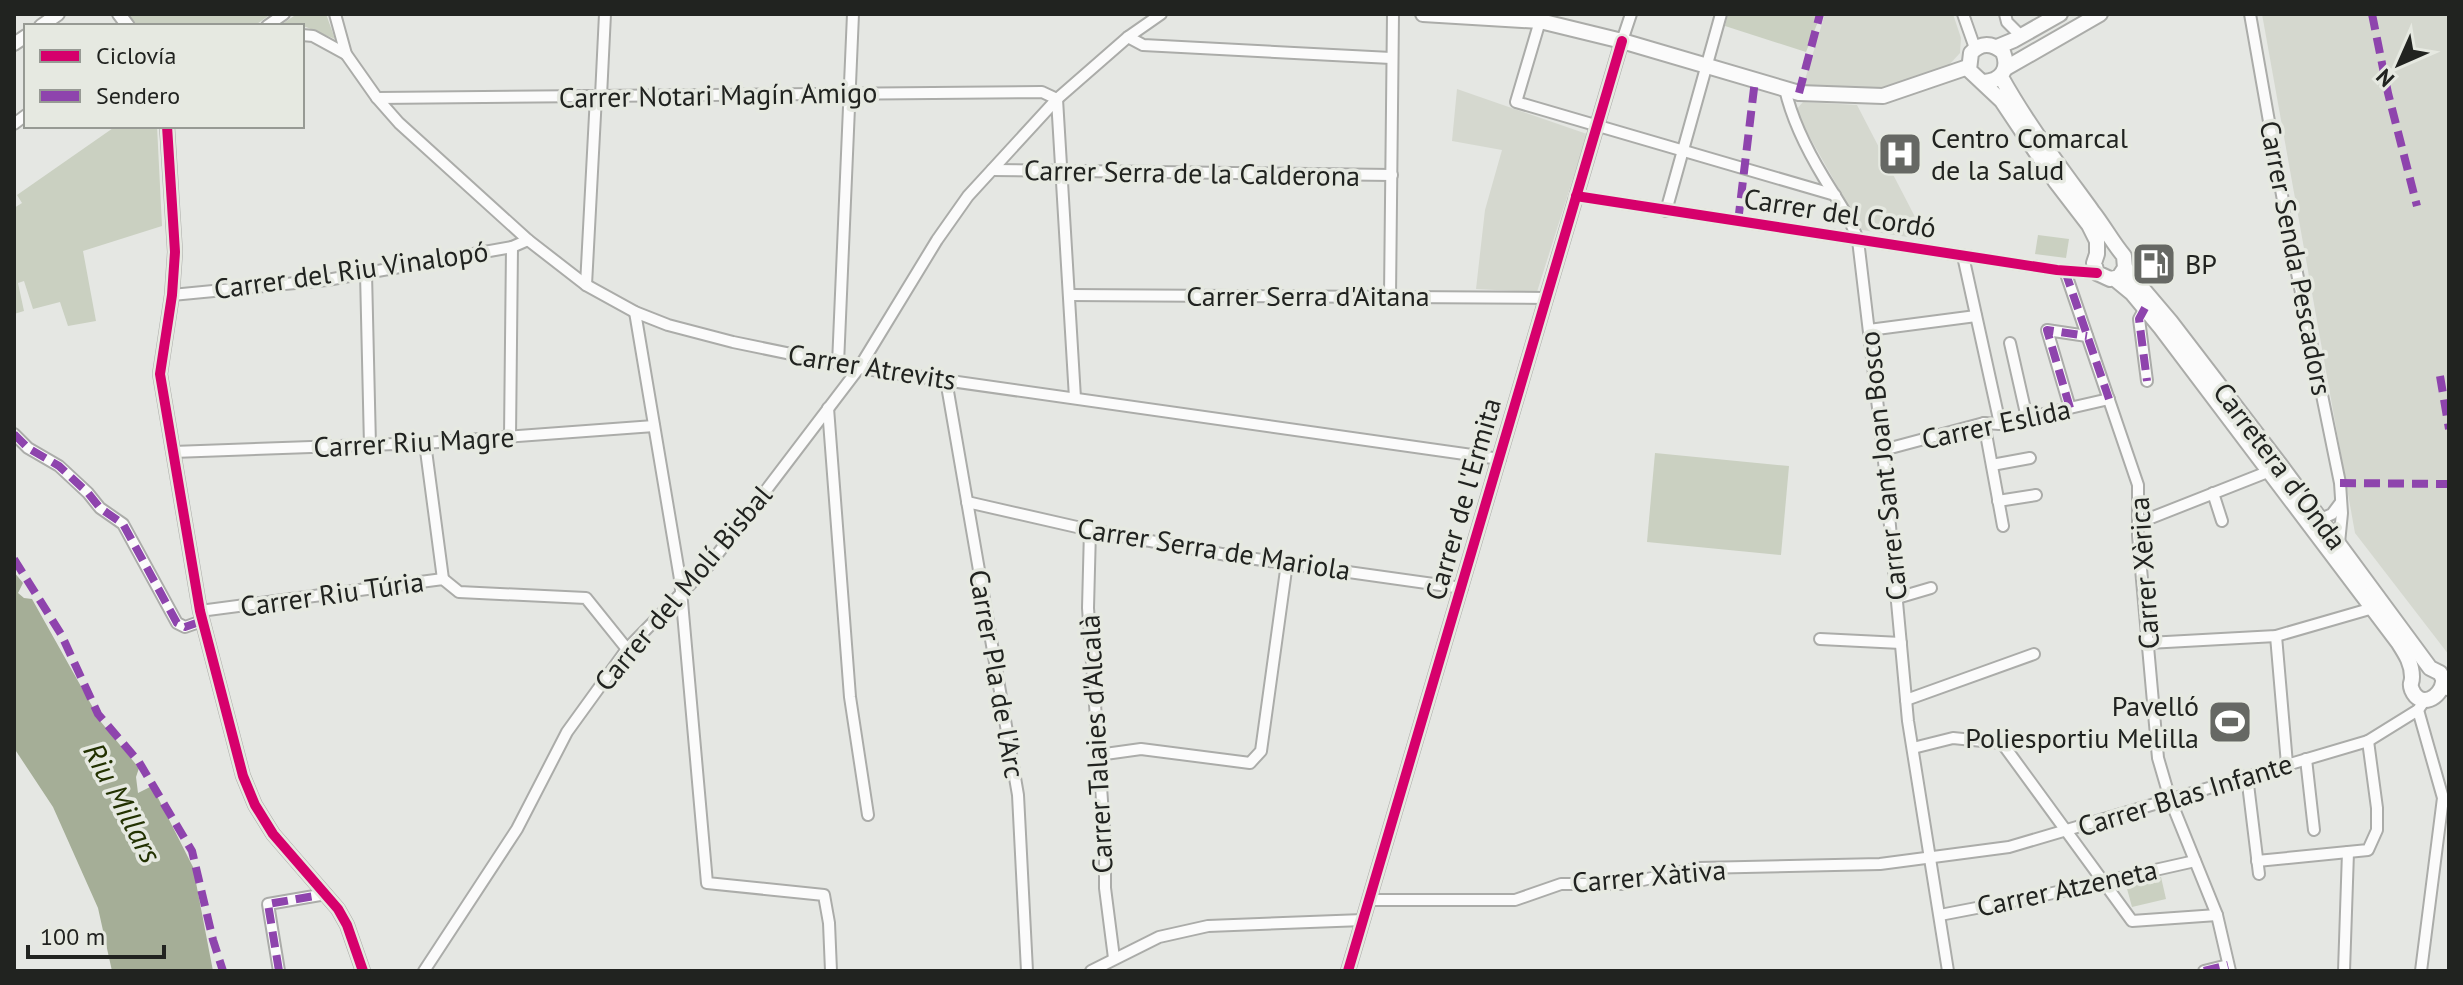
<svg xmlns="http://www.w3.org/2000/svg" width="2463" height="985" font-family="'PT Sans',sans-serif">
  <rect width="100%" height="100%" fill="#e5e7e3"/>
  <g fill="#d5d8cf">
    <path d="M1825 14H1953L1961 38 1960 53 1948 66 1882 91 1803 86Z"/>
    <path d="M2262 14H2449V655L2355 533Z"/>
    <path d="M1457 89 1587 134 1537 292 1476 289 1485 210 1502 150 1452 141Z"/>
    <path d="M1803 102 1857 105 1927 240 1862 230 1795 111Z"/>
  </g>
  <g fill="#cad0c1">
    <path d="M127 14H271L254 26H136Z"/>
    <path d="M297 14H326L335 39 306 27 282 24Z"/>
    <path d="M1728 14H1821L1806 52 1725 26Z"/>
    <path d="M116 126H157L162 226 83 251 96 321 68 326 60 302 33 309 24 281 18 283 24 311 14 314V208L22 203 17 195Z"/>
    <path d="M2038 235 2069 239 2066 258 2035 254Z"/>
    <path d="M1655 453 1789 466 1781 555 1647 542Z"/>
    <path d="M2161 877 2166 899 2132 907 2126 885Z"/>
  </g>
  <path fill="#a5ae97" d="M14 572 23 583 18 593 24 598 32 599 101 722 139 768 136 777 138 793 152 786 193 867 213 971H112L98 908 53 807 14 748Z"/>
  <g fill="none" stroke-linecap="round" stroke-linejoin="round">
    <g stroke="#abaca9" stroke-width="14">
      <g id="minor">
        <path d="M335 14 346 54 377 98 399 123 528 240 586 285 635 312 668 325 733 342 859 368 1500 459"/>
        <path d="M1963 14 1975 48"/>
        <path d="M2005 14 2007 22 2021 36"/>
        <path d="M2250 14 2288 229 2340 483 2342 513 2339 543"/>
        <path d="M1540 21 1516 102 1835 195"/>
        <path d="M267 26 284 14"/>
        <path d="M302 35 313 36 346 54"/>
        <path d="M1128 37 1143 45 1391 58"/>
        <path d="M1622 41 1631 14"/>
        <path d="M1785 89C1792 120 1807 150 1824 178 1836 198 1850 217 1858 240L1883 450 1908 721 1948 971"/>
        <path d="M601 96 605 14"/>
        <path d="M377 98 1042 92 1057 99 1075 398"/>
        <path d="M14 124 26 115"/>
        <path d="M992 170 1392 175"/>
        <path d="M1576 196 2057 270 2097 273"/>
        <path d="M1666 211 1721 14"/>
        <path d="M1963 256 2000 424"/>
        <path d="M2065 271 2138 485V535L2158 758 2170 799 2217 915 2230 971"/>
        <path d="M366 273 370 446"/>
        <path d="M586 285 596 96"/>
        <path d="M172 295 327 280 512 247 528 240"/>
        <path d="M1069 295 1547 298"/>
        <path d="M1390 296 1393 14"/>
        <path d="M2145 308 2139 319 2147 381"/>
        <path d="M635 312 680 579 707 883 824 895 829 923 831 971"/>
        <path d="M1869 330 1976 316"/>
        <path d="M2010 343 2027 418"/>
        <path d="M838 364 853 14"/>
        <path d="M946 380 1018 795 1027 971"/>
        <path d="M828 408 850 697 868 815"/>
        <path d="M2070 408 2047 330 2087 336"/>
        <path d="M1984 423 2003 526"/>
        <path d="M14 434 28 448 59 466 88 493 100 508 123 524 177 623 185 627 202 621"/>
        <path d="M510 437 512 247"/>
        <path d="M425 443 443 579"/>
        <path d="M1883 450 1984 423 2000 424 2109 399"/>
        <path d="M173 452 425 443 654 426"/>
        <path d="M1992 465 2030 458"/>
        <path d="M2213 493 2222 521"/>
        <path d="M1998 501 2036 495"/>
        <path d="M967 502 1090 530 1227 555 1462 588"/>
        <path d="M2321 519 2332 514 2341 502"/>
        <path d="M2138 523 2270 471"/>
        <path d="M1090 530 1088 608 1105 842V888L1114 958"/>
        <path d="M1897 598 1931 588"/>
        <path d="M200 611 443 579 459 592 586 598 627 649"/>
        <path d="M2276 636 2287 764"/>
        <path d="M1820 639 1901 643"/>
        <path d="M2148 643 2276 636 2373 608"/>
        <path d="M1906 700 2034 654"/>
        <path d="M2418 710 2443 798 2421 971"/>
        <path d="M1913 748 1953 738 2002 743 2132 921 2217 915"/>
        <path d="M1098 755 1141 749 1250 763 1261 751 1287 563"/>
        <path d="M2306 759 2314 830"/>
        <path d="M2247 776 2259 874"/>
        <path d="M2257 861 2368 850 2377 830V808L2368 741"/>
        <path d="M1369 900H1515L1561 884H1624L1698 868 1880 864 2009 847 2368 741 2418 710 2425 700"/>
        <path d="M1940 915 2044 895 2195 861"/>
        <path d="M279 971 268 904 326 894"/>
        <path d="M424 971 517 829 567 732 627 649 710 564 859 368 937 240 968 196 1057 99 1128 37 1161 14"/>
        <path d="M1091 971 1159 937 1208 926 1363 920"/>
        <path d="M2204 971 2228 965"/>
        <path d="M2344 971 2348 852"/>
      </g>
    </g>
    <g stroke="#abaca9" stroke-width="16">
      <g id="tertiary">
        <path d="M119 14 128 26"/>
        <path d="M41 26 58 14"/>
        <path d="M14 44 26 36"/>
        <path d="M167 126 175 252 172 295 160 374 200 611 243 776 255 805 273 834 338 909 347 925 363 971"/>
        <path d="M1348 971 1622 41"/>
      </g>
    </g>
    <g stroke="#abaca9" stroke-width="18">
      <g id="secondary">
        <path d="M1423 14 1540 21 1622 41 1799 93 1883 96 1968 67"/>
        <path d="M1997 47 2014 40 2060 14"/>
        <path d="M2006 68 2100 14"/>
        <path d="M1984 82C2001 81 2010 69 2003 52 1992 43 1981 42 1971 53L1969 70 2002 101 2056 182 2089 225 2097 241V254L2094 263 2097 273 2110 279 2119 277 2125 268 2124 256C2112 242 2104 226 2092 211 2060 167 2027 124 2001 77"/>
        <path d="M2125 268 2170 321 2281 466 2430 668 2440 673 2448 688"/>
        <path d="M2115 279 2132 293 2161 328 2398 642C2405 653 2412 663 2412 677 2412 685 2409 682 2412 690 2420 709 2441 698 2443 682"/>
      </g>
    </g>
    <use href="#minor" stroke="#fbfbfb" stroke-width="10"/>
    <use href="#tertiary" stroke="#fbfbfb" stroke-width="12"/>
    <use href="#secondary" stroke="#fbfbfb" stroke-width="14"/>
    <g stroke="#8e44ad" stroke-width="8" stroke-dasharray="16 8" stroke-linecap="butt">
      <path d="M2372 14 2388 93 2417 206"/>
      <path d="M1799 93 1820 14"/>
      <path d="M1738 222 1755 80"/>
      <path d="M2065 271 2109 399"/>
      <path d="M2145 308 2139 319 2147 381"/>
      <path d="M2440 376 2449 429"/>
      <path d="M2070 408 2047 330 2087 336"/>
      <path d="M14 434 28 448 59 466 88 493 100 508 123 524 177 623 185 627 202 621"/>
      <path d="M2340 483 2449 484"/>
      <path d="M14 559 61 634 98 714 139 762 192 851 213 940 223 971"/>
      <path d="M279 971 268 904 326 894"/>
      <path d="M2204 971 2228 965"/>
    </g>
    <g stroke="#e6e9e1" stroke-width="15">
      <g id="cycleway">
        <path d="M167 126 175 252 172 295 160 374 200 611 243 776 255 805 273 834 338 909 347 925 363 971"/>
        <path d="M1576 196 2057 270 2097 273"/>
        <path d="M1348 971 1622 41"/>
      </g>
    </g>
    <use href="#cycleway" stroke="#d6006c" stroke-width="10"/>
  </g>
  <defs>
    <g id="hospital-square" transform="scale(2.3)"><rect x="-9" y="-9" width="18" height="18" rx="4" fill="#666864" stroke="#e6e9e1"/><path d="M-5-5h3v3.5h4V-5h3V5h-3V1.5h-4V5h-3Z" fill="#fff"/></g>
    <g id="fuel-square" transform="scale(2.3)"><rect x="-9" y="-9" width="18" height="18" rx="4" fill="#666864" stroke="#e6e9e1"/><path d="M-5.5-6h7V0h2V4h1.3V-2.5L3-4.5l.8-.8L6-3V5H2.5V1h-1V6h-7ZM-4.2-4.7v3.2H.2V-4.7Z" fill="#fff"/></g>
    <g id="stadium-square" transform="scale(2.3)"><rect x="-9" y="-9" width="18" height="18" rx="4" fill="#666864" stroke="#e6e9e1"/><path d="M0-5a6.5 5 0 1 0 0 10a6.5 5 0 1 0 0-10ZM-3.5-1.8h7v3.6h-7Z" fill="#fff"/></g>
  </defs>
  <g fill-rule="evenodd">
    <use href="#hospital-square" x="1900" y="154"/>
    <use href="#fuel-square" x="2154" y="264"/>
    <use href="#stadium-square" x="2230" y="722"/>
  </g>
  <g text-anchor="middle" stroke-width="7" stroke-linejoin="round" paint-order="stroke">
    <g font-size="28" fill="#212320" stroke="#e6e9e1">
      <text transform="translate(718 95) rotate(-1)" y="10">Carrer Notari Magín Amigo</text>
      <text transform="translate(1192 173) rotate(1)" y="10">Carrer Serra de la Calderona</text>
      <text transform="translate(1840 213) rotate(9)" y="10">Carrer del Cordó</text>
      <text transform="translate(2296 258) rotate(79)" y="10">Carrer Senda Pescadors</text>
      <text transform="translate(351 270) rotate(-8)" y="10">Carrer del Riu Vinalopó</text>
      <text x="1308" y="306">Carrer Serra d'Aitana</text>
      <text transform="translate(872 367) rotate(9)" y="10">Carrer Atrevits</text>
      <text transform="translate(1996 424) rotate(-12)" y="10">Carrer Eslida</text>
      <text transform="translate(414 442) rotate(-3)" y="10">Carrer Riu Magre</text>
      <text transform="translate(1883 466) rotate(-96)" y="10">Carrer Sant Joan Bosco</text>
      <text transform="translate(2280 466) rotate(53)" y="10">Carretera d'Onda</text>
      <text transform="translate(1463 499) rotate(-74)" y="10">Carrer de l'Ermita</text>
      <text transform="translate(1214 549) rotate(9)" y="10">Carrer Serra de Mariola</text>
      <text transform="translate(2144 573) rotate(-94)" y="10">Carrer Xèrica</text>
      <text transform="translate(683 588) rotate(-50)" y="10">Carrer del Molí Bisbal</text>
      <text transform="translate(332 594) rotate(-8)" y="10">Carrer Riu Túria</text>
      <text transform="translate(997 674) rotate(80)" y="10">Carrer Pla de l'Arc</text>
      <text transform="translate(1096 744) rotate(-93)" y="10">Carrer Talaies d'Alcalà</text>
      <text transform="translate(2185 795) rotate(-17)" y="10">Carrer Blas Infante</text>
      <text transform="translate(1649 876) rotate(-5)" y="10">Carrer Xàtiva</text>
      <text transform="translate(2067 888) rotate(-12)" y="10">Carrer Atzeneta</text>
    </g>
    <g font-size="28" fill="#212320" stroke="#e6e9e1" text-anchor="start">
      <text x="1931" y="148">Centro Comarcal<tspan x="1931" dy="32">de la Salud</tspan></text>
      <text x="2185" y="274">BP</text>
      <text x="2199" y="716" text-anchor="end">Pavelló<tspan x="2199" dy="32">Poliesportiu Melilla</tspan></text>
    </g>
    <g font-size="30" font-style="italic" fill="#223100" stroke="#e6e9e1">
      <text transform="translate(122 803) rotate(62)" y="10">Riu Millars</text>
    </g>
  </g>
  <rect width="2463" height="985" fill="none" stroke="#212320" stroke-width="32"/>
  <rect x="24" y="24" width="280" height="104" fill="#e6e9e1" stroke="#979a94" stroke-width="2"/>
  <rect x="40" y="50" width="40" height="12" fill="#d6006c" stroke="#979a94" stroke-width="2"/>
  <text x="96" y="64" font-size="24" fill="#212320">Ciclovía</text>
  <rect x="40" y="90" width="40" height="12" fill="#8e44ad" stroke="#979a94" stroke-width="2"/>
  <text x="96" y="104" font-size="24" fill="#212320">Sendero</text>
  <g transform="translate(2399 64) rotate(225)" stroke="#e6e9e1" stroke-width="6" paint-order="stroke">
  <path d="M0-6L14 30L0 20L-14 30Z" fill="#212320"/>
  <text y="-12" font-size="22" font-weight="bold" text-anchor="middle" fill="#212320">N</text>
  </g>
  <path d="M28 945v12h136v-12" fill="none" stroke="#212320" stroke-width="4"/>
  <text x="40" y="945" font-size="24" fill="#212320" stroke="#e6e9e1" stroke-width="6" paint-order="stroke">100 m</text>
</svg>
